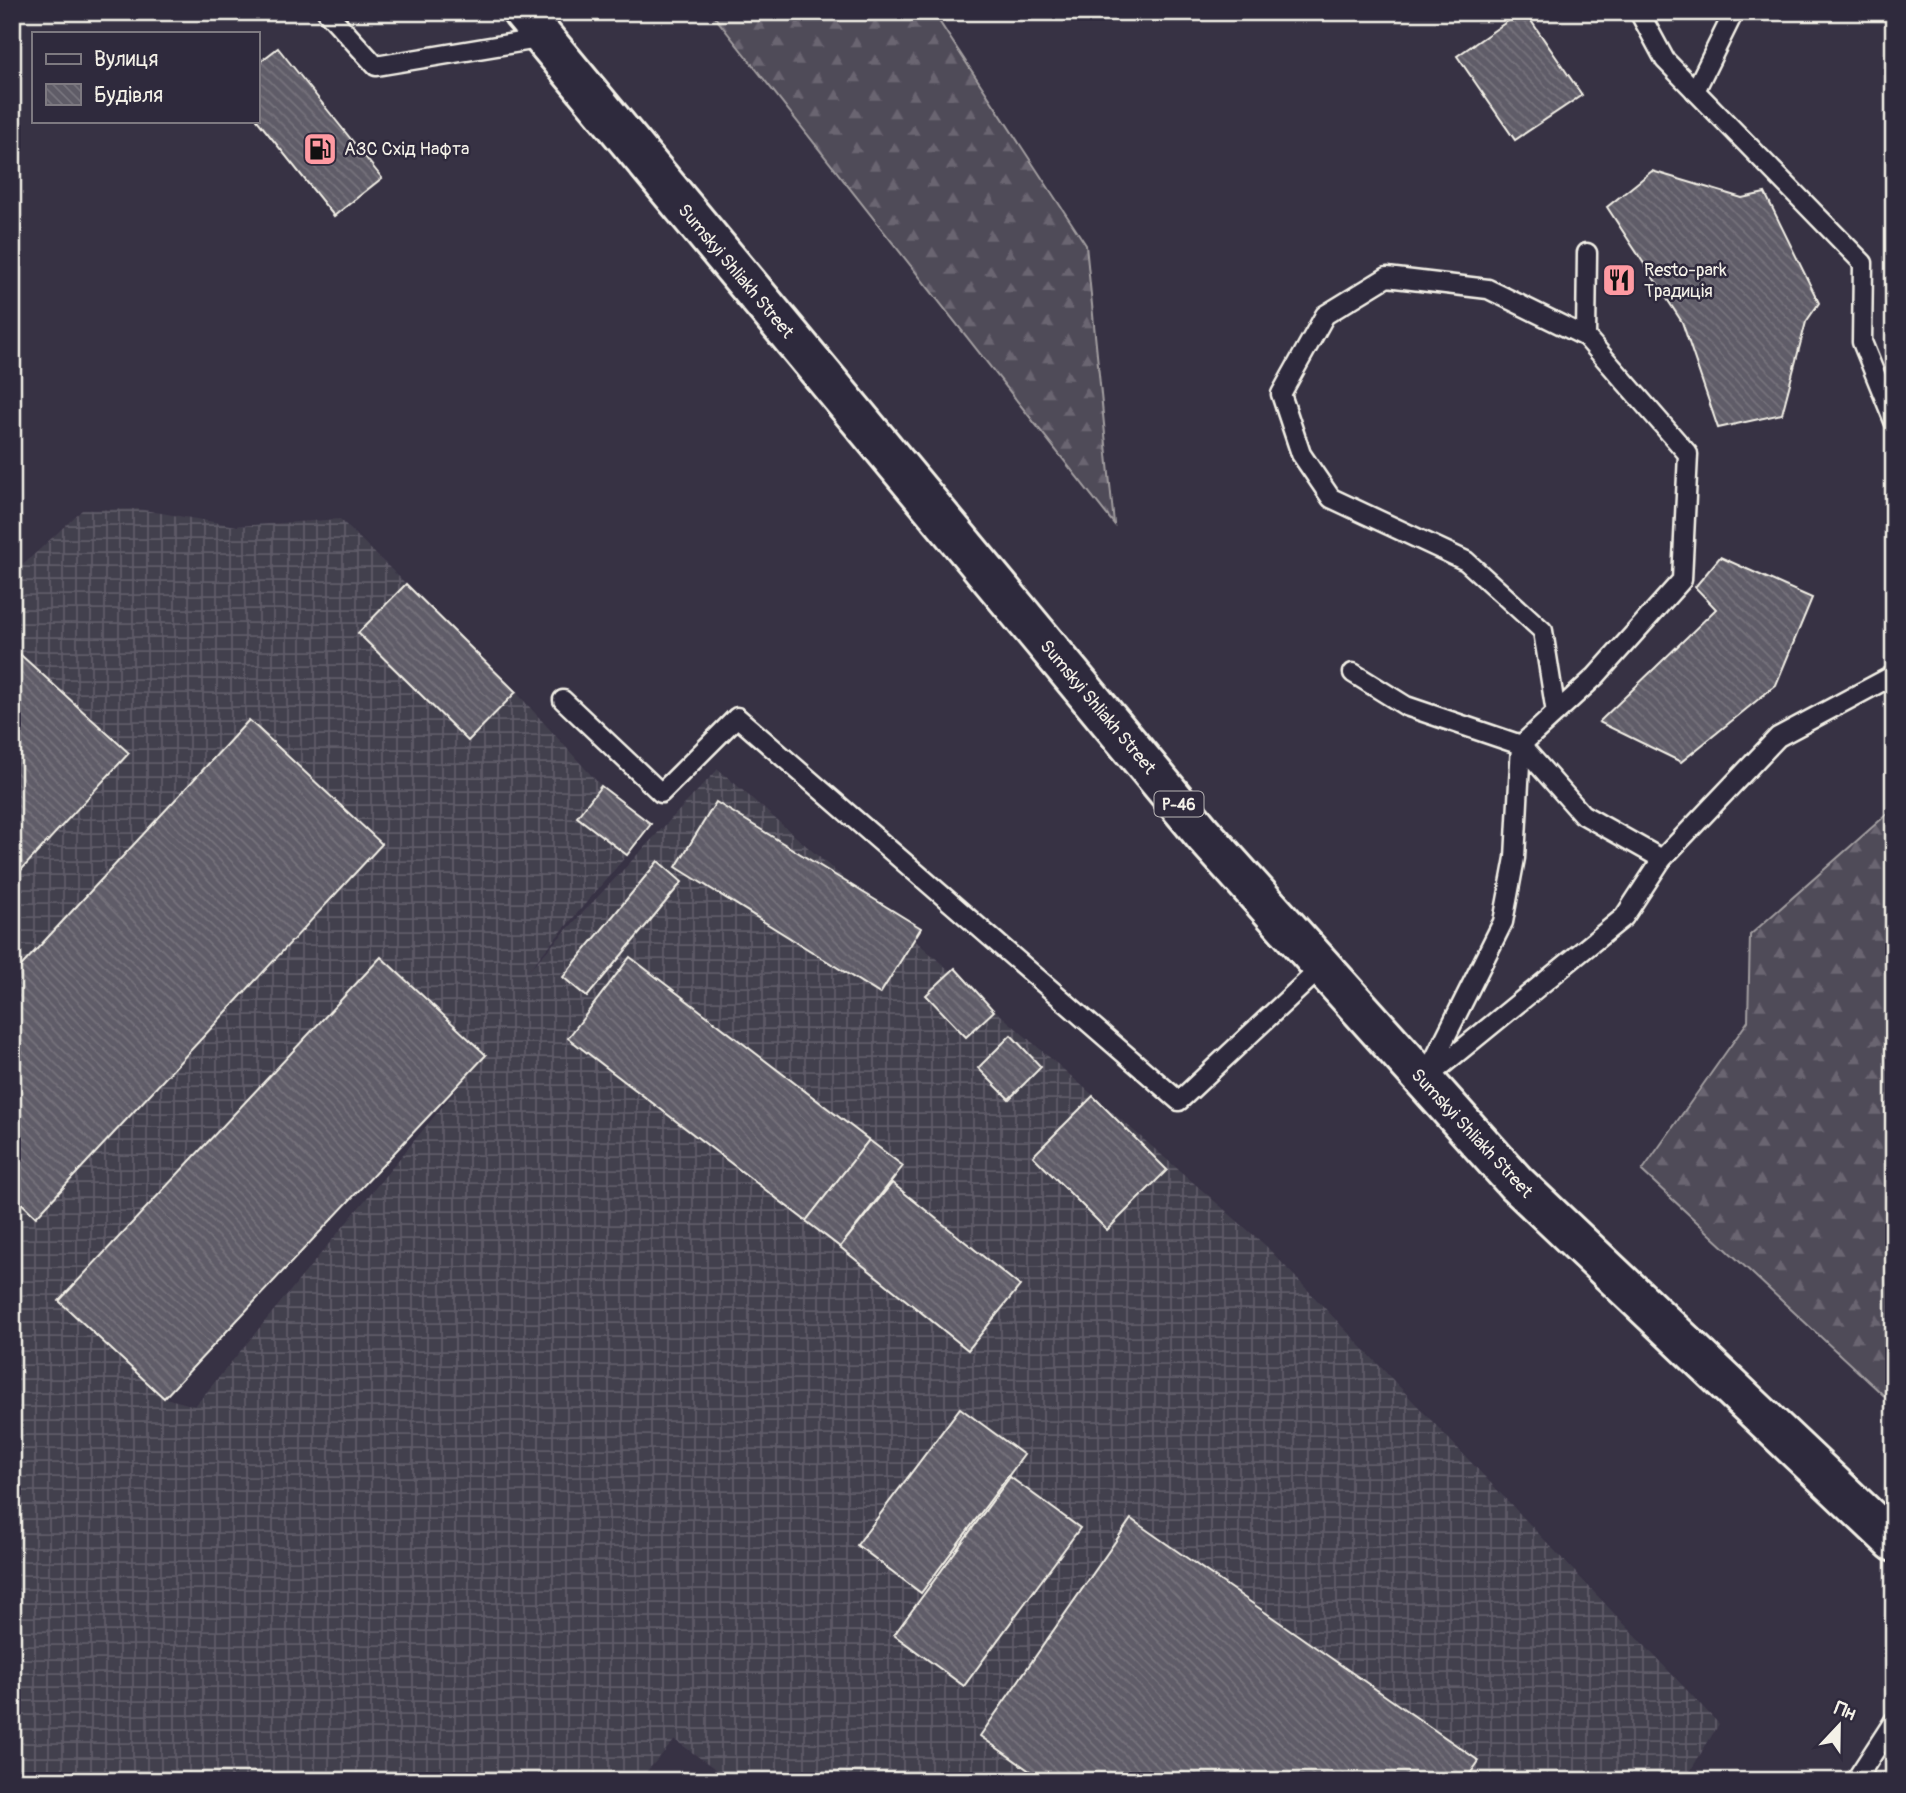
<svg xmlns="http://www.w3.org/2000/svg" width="1906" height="1793" font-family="Pangolin,sans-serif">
  <defs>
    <pattern id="industrial-grid" width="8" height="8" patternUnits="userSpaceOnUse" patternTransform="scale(1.75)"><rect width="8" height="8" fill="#433f4e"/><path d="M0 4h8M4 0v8" fill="none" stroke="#5f5b68"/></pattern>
    <pattern id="forest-firs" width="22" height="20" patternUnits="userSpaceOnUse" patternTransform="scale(1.75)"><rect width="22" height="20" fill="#504b59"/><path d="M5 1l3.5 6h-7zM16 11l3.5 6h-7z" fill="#6a6571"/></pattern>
    <pattern id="building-back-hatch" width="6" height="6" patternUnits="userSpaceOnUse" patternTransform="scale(1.75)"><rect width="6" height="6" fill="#5f5c67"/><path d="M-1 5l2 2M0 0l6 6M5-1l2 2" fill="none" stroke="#77747d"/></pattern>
  </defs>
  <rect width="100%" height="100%" fill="#373244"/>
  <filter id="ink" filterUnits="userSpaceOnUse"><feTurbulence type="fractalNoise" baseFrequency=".0143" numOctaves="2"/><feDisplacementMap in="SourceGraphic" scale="14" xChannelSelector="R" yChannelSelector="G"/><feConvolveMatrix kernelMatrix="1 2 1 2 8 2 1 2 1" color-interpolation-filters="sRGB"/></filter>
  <g filter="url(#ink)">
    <path fill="url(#industrial-grid)" fill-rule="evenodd" d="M138 509 237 526 340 519 516 692 601 786 577 817 627 855 526 973 718 769 1265 1245 1719 1724 1684 1781H732L675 1740 638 1781H12V575L82 510ZM475 1067 195 1406 165 1398Z"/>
    <g fill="url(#forest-firs)" stroke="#a29ea0" stroke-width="2">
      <path d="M711 12H933L1086 245 1114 524Z"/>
      <path d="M1894 808V1405L1642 1171 1748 1021 1750 935Z"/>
    </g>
    <g fill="url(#building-back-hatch)" stroke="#f4f1e8" stroke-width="2">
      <path d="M1521 12H1525L1582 95 1515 140 1457 56Z"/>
      <path d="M278 48 382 178 334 216 257 120V64Z"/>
      <path d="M1652 171 1742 198 1765 193 1819 303 1806 322 1782 414 1718 428 1682 322 1607 207Z"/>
      <path d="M1720 557 1812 598 1776 685 1681 762 1599 722 1716 609 1695 587Z"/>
      <path d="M406 584 516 692 468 741 358 633Z"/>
      <path d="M12 647 129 753 12 880Z"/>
      <path d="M249 720 382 844 36 1217 12 1194V976Z"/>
      <path d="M601 786 651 824 627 855 577 817Z"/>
      <path d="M716 802 921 928 880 994 676 867Z"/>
      <path d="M658 861 682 882 587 997 563 977Z"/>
      <path d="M381 957 486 1055 164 1398 59 1301Z"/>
      <path d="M630 957 869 1140 806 1221 568 1038Z"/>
      <path d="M955 968 994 1011 966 1037 926 995Z"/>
      <path d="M1011 1035 1041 1067 1009 1099 978 1068Z"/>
      <path d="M1093 1096 1167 1170 1107 1230 1033 1156Z"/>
      <path d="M869 1140 903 1166 840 1247 806 1221Z"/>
      <path d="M892 1183 1020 1286 968 1350 840 1247Z"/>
      <path d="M960 1408 1024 1455 921 1593 857 1545Z"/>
      <path d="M1010 1477 1080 1528 964 1686 894 1635Z"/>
      <path d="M1131 1519 1479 1761 1465 1781H1044L980 1736Z"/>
    </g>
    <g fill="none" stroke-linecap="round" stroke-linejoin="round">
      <g stroke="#f4f1e8" stroke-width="23">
        <g id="lane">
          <path d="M327 12 376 66 544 38"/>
          <path d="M1639 12 1665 60 1863 263 1862 342 1894 421"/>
          <path d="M1695 91 1734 12"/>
          <path d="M1586 337 1587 253"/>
          <path d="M1353 673 1406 706 1521 745 1515 858 1503 922 1424 1080 1624 917 1662 859 1778 737 1894 675"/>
          <path d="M563 700 661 793 737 717 1179 1101 1322 967"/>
          <path d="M1556 713 1543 631 1466 561 1331 498 1301 454 1281 394 1325 315 1387 277 1488 289 1586 337 1688 454 1682 580 1596 676 1521 745 1582 814 1662 859"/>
          <path d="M1855 1781 1894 1721"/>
        </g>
      </g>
      <g stroke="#f4f1e8" stroke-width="44">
        <path id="primary" d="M522 12 1203 834 1424 1080 1516 1183 1894 1542"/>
      </g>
      <use href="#lane" stroke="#2f2a3d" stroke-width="18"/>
      <use href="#primary" stroke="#2f2a3d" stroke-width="38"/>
    </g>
  </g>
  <defs>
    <g id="fuel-square" transform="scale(1.75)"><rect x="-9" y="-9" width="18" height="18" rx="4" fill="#ff9aa2" stroke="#2f2a3d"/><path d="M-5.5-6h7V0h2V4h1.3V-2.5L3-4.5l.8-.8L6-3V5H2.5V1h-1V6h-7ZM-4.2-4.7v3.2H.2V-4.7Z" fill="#111"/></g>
    <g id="restaurant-square" transform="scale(1.75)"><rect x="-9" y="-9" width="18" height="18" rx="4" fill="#ff9aa2" stroke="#2f2a3d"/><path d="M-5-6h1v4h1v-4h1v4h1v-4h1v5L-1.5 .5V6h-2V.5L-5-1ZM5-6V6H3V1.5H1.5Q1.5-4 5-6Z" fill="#111"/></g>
  </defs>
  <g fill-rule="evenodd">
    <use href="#fuel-square" x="320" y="149"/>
    <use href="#restaurant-square" x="1619" y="280"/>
  </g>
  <g text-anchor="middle" stroke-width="5" stroke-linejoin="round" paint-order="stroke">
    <rect fill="#2f2a3d" stroke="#b9b5b5" stroke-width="2" x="1154.5" y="791.5" width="49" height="25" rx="5"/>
    <g font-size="16" font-weight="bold" fill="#f4f1e8">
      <text x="1179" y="810">Р-46</text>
    </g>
    <g font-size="18" fill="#f4f1e8" stroke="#2f2a3d" text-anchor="start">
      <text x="344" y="155">АЗС Схід Нафта</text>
      <text x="1644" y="276">Resto-park<tspan x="1644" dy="21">Традиція</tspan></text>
    </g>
    <g font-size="18" fill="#f4f1e8" stroke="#2f2a3d">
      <text transform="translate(736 271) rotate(50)" y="6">Sumskyi Shliakh Street</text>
      <text transform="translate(1098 707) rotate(50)" y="6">Sumskyi Shliakh Street</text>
      <text transform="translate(1472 1133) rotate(47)" y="6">Sumskyi Shliakh Street</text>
    </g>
  </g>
  <rect width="1906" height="1793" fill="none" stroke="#2f2a3d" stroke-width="42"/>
  <rect x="21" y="21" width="1864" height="1751" fill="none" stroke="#f4f1e8" stroke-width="2.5" filter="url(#ink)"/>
  <rect x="32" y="32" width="228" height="91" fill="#2f2a3d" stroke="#7e7a81" stroke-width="2"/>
  <rect x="46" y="54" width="35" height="10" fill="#2f2a3d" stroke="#7e7a81" stroke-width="2"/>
  <text x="94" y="66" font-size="21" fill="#f4f1e8">Вулиця</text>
  <rect x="46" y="84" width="35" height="21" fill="url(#building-back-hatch)" stroke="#7e7a81" stroke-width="2"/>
  <text x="94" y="102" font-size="21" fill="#f4f1e8">Будівля</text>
  <g transform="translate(1839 1726) rotate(22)" stroke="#2f2a3d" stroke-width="5" paint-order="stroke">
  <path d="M0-5L12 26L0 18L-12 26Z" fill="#f4f1e8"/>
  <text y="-10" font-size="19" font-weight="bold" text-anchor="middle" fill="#f4f1e8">Пн</text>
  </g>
</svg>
